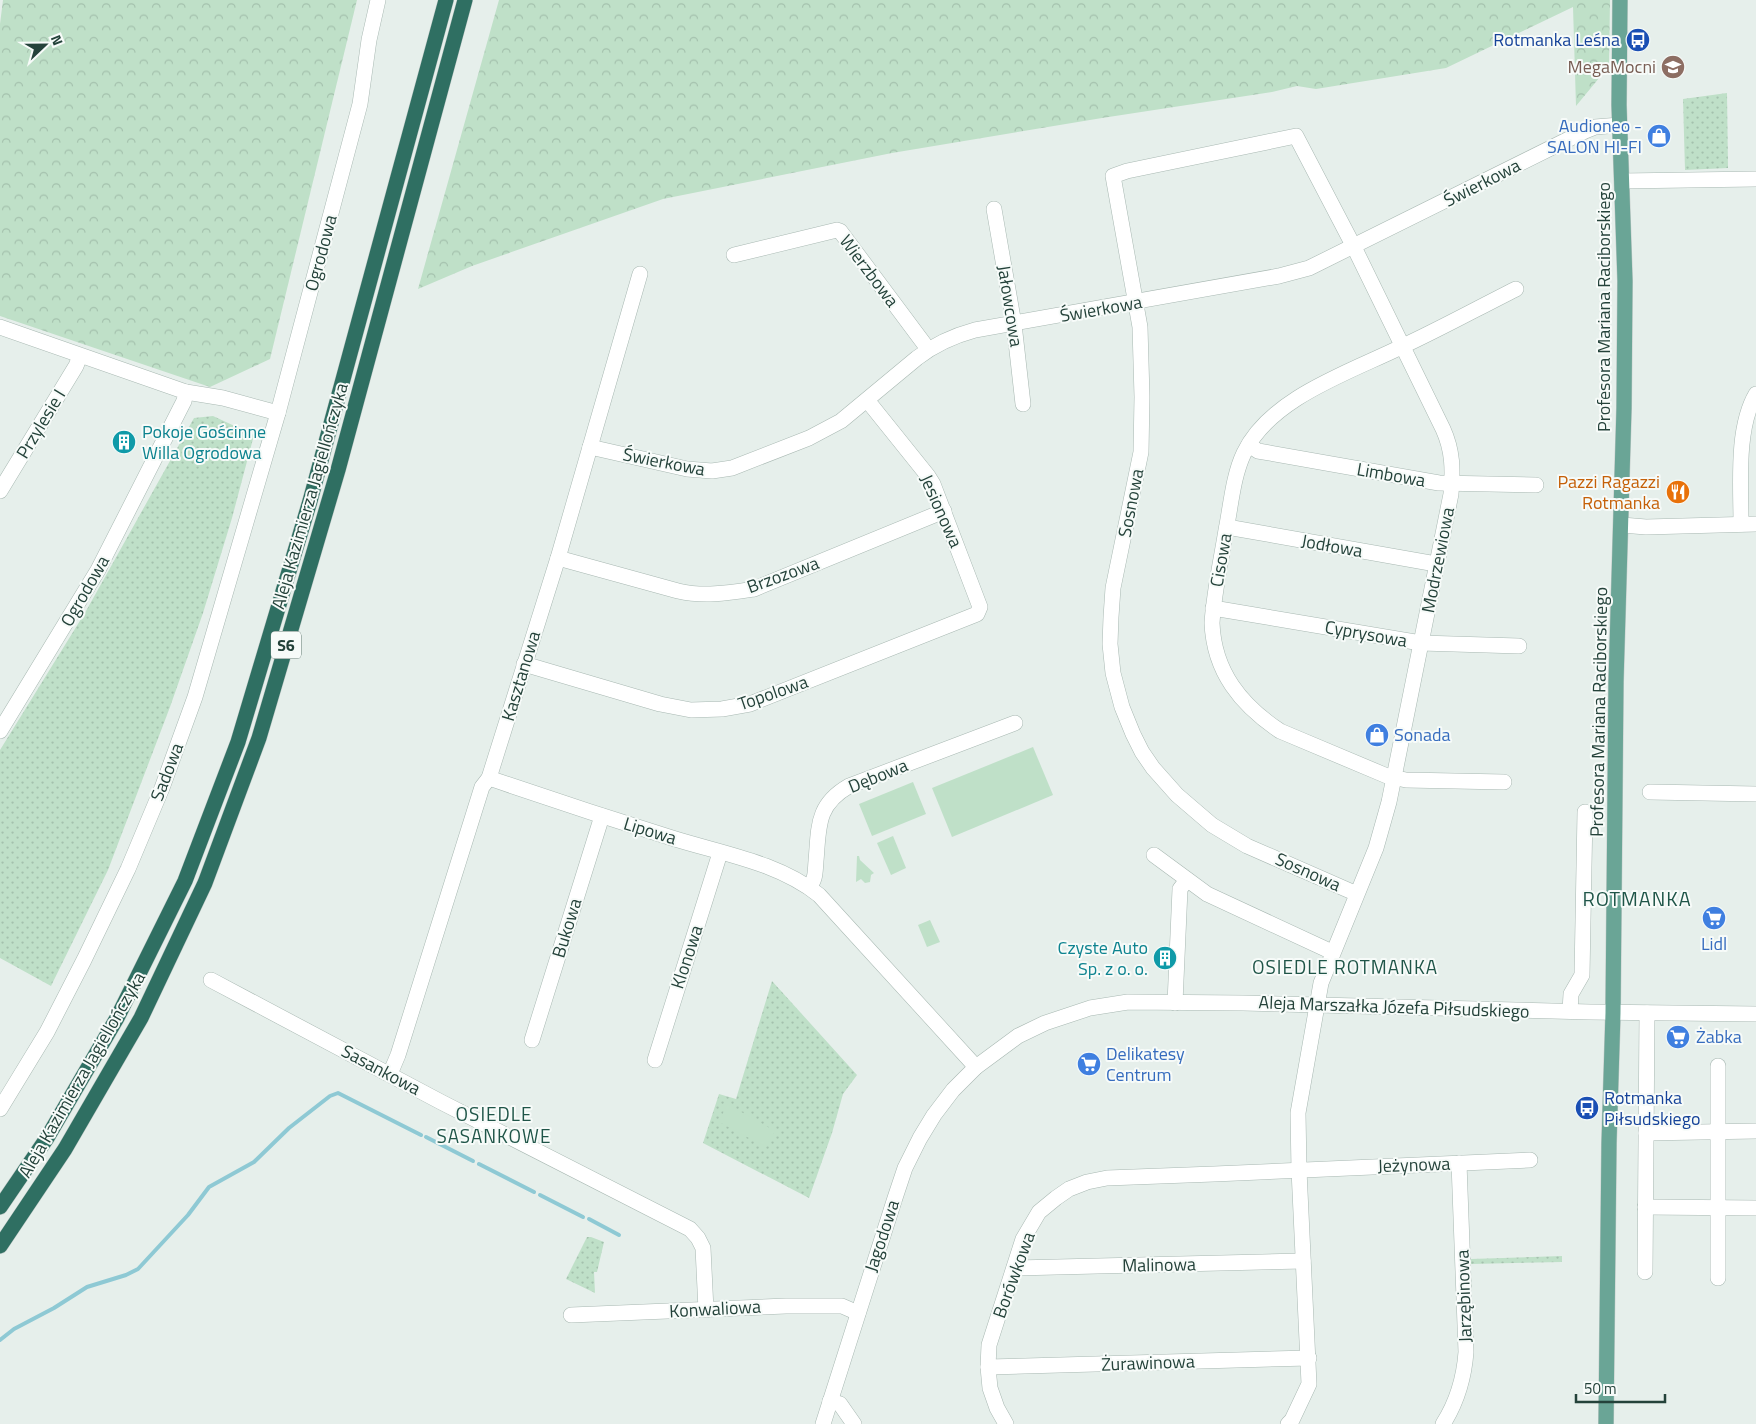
<svg xmlns="http://www.w3.org/2000/svg" width="1756" height="1424" font-family="'Titillium Web',sans-serif">
  <defs>
    <pattern id="green-dots" width="8" height="8" patternUnits="userSpaceOnUse" patternTransform="scale(1.25)"><rect width="8" height="8" fill="#bfe0c8"/><path d="M2 2h.1M6 6h.1" fill="none" stroke="#a4c1ad" stroke-width="1.8" stroke-linecap="round"/></pattern>
    <pattern id="forest-crowns" width="20" height="18" patternUnits="userSpaceOnUse" patternTransform="scale(1.25)"><rect width="20" height="18" fill="#bfe0c8"/><path d="M2 6a3 3 0 1 1 6 0M12 15a3 3 0 1 1 6 0" fill="none" stroke="#a4c1ad"/></pattern>
  </defs>
  <rect width="100%" height="100%" fill="#e6efeb"/>
  <g fill="url(#green-dots)">
    <path d="M1727 93 1728 168 1685 170 1683 99Z"/>
    <path d="M213 416 254 435 232 518 203 613 170 707 108 870 51 986 0 958V750L86 611 194 418Z"/>
    <path d="M772 981 857 1075 843 1094 832 1133 809 1198 703 1143 719 1094 736 1099Z"/>
    <path d="M587 1237H591L604 1242 597 1272H594L595 1293 566 1279Z"/>
    <path d="M1562 1256V1262L1471 1264V1259Z"/>
  </g>
  <g fill="url(#forest-crowns)">
    <path d="M3 0H357L270 359 210 387 0 316V24Z"/>
    <path d="M499 0H1610L1609 66 1576 106 1573 7 1446 68 1316 89 1297 86 1272 92 1102 118 892 153 663 199 472 266 418 289Z"/>
  </g>
  <g fill="#bfe0c8">
    <path d="M1033 747 1053 795 952 837 932 788Z"/>
    <path d="M913 782 926 814 872 836 859 804Z"/>
    <path d="M893 836 906 868 891 875 877 843Z"/>
    <path d="M857 856H859L860 860 874 873 871 875 870 882 865 883 861 879 856 882Z"/>
    <path d="M930 920 940 942 927 947 918 925Z"/>
    <path d="M727 1104 775 1131 766 1147 719 1122Z"/>
  </g>
  <g fill="none" stroke-linecap="round" stroke-linejoin="round">
    <g stroke="#8ec9d4" stroke-width="4">
      <path d="M426 1137 473 1161"/>
      <path d="M479 1164 534 1192"/>
      <path d="M540 1195 583 1217"/>
      <path d="M589 1219 619 1235"/>
      <path d="M0 1340 14 1329 54 1308 87 1287 126 1275 138 1269 188 1215 209 1187 254 1162 289 1128 330 1096 338 1093 421 1135"/>
    </g>
    <g stroke="#a8b8b2" stroke-width="16">
      <g id="minor">
        <path d="M1622 181 1756 179"/>
        <path d="M994 209 1014 324 1023 404"/>
        <path d="M734 255 837 230 840 231 928 349"/>
        <path d="M0 327 186 392 184 401 98 570 0 731"/>
        <path d="M186 392 223 398 278 413"/>
        <path d="M1249 445 1258 451 1439 483 1536 485"/>
        <path d="M590 447 687 469 712 471 732 468 809 438 841 421 917 358C935 344 953 336 975 330L1279 276 1309 268 1585 131 1595 127 1620 125"/>
        <path d="M0 491 76 366 80 356"/>
        <path d="M1741 524C1741 484 1736 428 1756 394"/>
        <path d="M1622 525 1646 527 1756 524"/>
        <path d="M1227 527 1436 564"/>
        <path d="M558 558 678 591C704 597 728 593 754 589L944 511"/>
        <path d="M1213 608 1421 643 1519 646"/>
        <path d="M524 664 660 704 691 710 722 709 750 704 977 614 980 607 933 484 928 476 867 400"/>
        <path d="M489 778C550 799 611 819 672 838 723 854 777 862 819 895L976 1067"/>
        <path d="M1504 782 1406 780 1387 776 1280 731C1241 705 1214 672 1212 623 1214 592 1221 561 1226 530 1231 505 1233 476 1244 453 1270 398 1350 372 1401 347 1440 329 1478 308 1516 289"/>
        <path d="M1650 792 1756 794"/>
        <path d="M1154 855 1207 894 1332 952"/>
        <path d="M809 887C816 879 815 872 816 861 819 827 816 805 849 786L1015 723"/>
        <path d="M211 980 441 1102 690 1229 698 1238 703 1248 706 1310"/>
        <path d="M1175 1003 1180 889 1187 880"/>
        <path d="M1570 1011 1571 994 1582 975 1585 812"/>
        <path d="M532 1040 602 816"/>
        <path d="M655 1060 720 853"/>
        <path d="M1718 1066V1278"/>
        <path d="M390 1074 398 1055 482 787 489 778 558 558 640 274"/>
        <path d="M0 1109 47 1032 84 960 128 869 162 788 195 697 278 413 360 104 369 40 378 0"/>
        <path d="M1646 1133 1756 1131"/>
        <path d="M1645 1207 1756 1208"/>
        <path d="M1014 1268 1303 1261"/>
        <path d="M1645 1272 1647 1013"/>
        <path d="M571 1315 786 1306H842L858 1313"/>
        <path d="M988 1367 1309 1358"/>
        <path d="M830 1401 840 1404 854 1424"/>
        <path d="M823 1424 895 1198 905 1168 920 1138 934 1115 953 1090 976 1067 1018 1036 1045 1023 1090 1008 1128 1002 1243 1003 1590 1012 1756 1014"/>
        <path d="M1006 1424 997 1408 990 1388 988 1367 989 1345 1023 1239 1039 1212 1056 1198 1069 1189 1087 1182 1107 1178 1214 1174 1530 1160"/>
        <path d="M1288 1424 1292 1420 1309 1384 1299 1170 1298 1113 1321 983 1376 848 1389 802 1451 494C1453 470 1453 451 1443 429L1354 247 1296 136 1127 171 1113 176 1140 327 1142 397 1141 452 1113 588 1111 617 1110 644 1113 673 1122 707 1133 734 1142 752 1153 768 1177 795 1212 825 1247 846 1357 894"/>
        <path d="M1443 1424C1457 1402 1464 1379 1466 1352L1459 1163"/>
      </g>
    </g>
    <g stroke="#c2cac8" stroke-width="16">
      <path id="major" d="M1606 1424 1609 1143 1613 1013 1616 682 1624 408 1625 281 1619 105 1620 0"/>
    </g>
    <g stroke="#c2cac8" stroke-width="16">
      <g id="highway">
        <path d="M0 1207 47 1138 117 1018 185 881 238 742 310 501 446 0"/>
        <path d="M0 1246 65 1149 141 1018 205 883 259 738 338 470 465 0"/>
      </g>
    </g>
    <use href="#minor" stroke="#fff" stroke-width="15"/>
    <use href="#major" stroke="#6aa596" stroke-width="15"/>
    <use href="#highway" stroke="#2f6f62" stroke-width="15"/>
  </g>
  <defs>
    <g id="bus-disc" transform="scale(1.25)"><circle r="9.5" fill="#1a4fb4" stroke="#f7fbf9"/><path d="M-5-6H5V4H4V6H2V4H-2V6H-4V4H-5ZM-3.5-4V0h7V-4ZM-3.5 1.2v1.5H-2V1.2ZM2 1.2v1.5H3.5V1.2Z" fill="#fff"/></g>
    <g id="school-disc" transform="scale(1.25)"><circle r="9.5" fill="#8d6e63" stroke="#f7fbf9"/><path d="M0-5L7-2L0 1L-7-2ZM-4 1L0 2.5L4 1V4Q0 6-4 4Z" fill="#fff"/></g>
    <g id="shop-disc" transform="scale(1.25)"><circle r="9.5" fill="#3f7fe0" stroke="#f7fbf9"/><path d="M-5-2.5h2.3a2.7 3.5 0 0 1 5.4 0H5L5.5 6h-11ZM-1.5-2.5h3a1.5 2.3 0 0 0-3 0Z" fill="#fff"/></g>
    <g id="building-disc" transform="scale(1.25)"><circle r="9.5" fill="#0f9aa8" stroke="#f7fbf9"/><path d="M-4-6H4V6H1V3H-1V6H-4ZM-2.5-4.3h1.7v1.8h-1.7ZM.8-4.3h1.7v1.8H.8ZM-2.5-1h1.7V.8h-1.7ZM.8-1h1.7V.8H.8Z" fill="#fff"/></g>
    <g id="restaurant-disc" transform="scale(1.25)"><circle r="9.5" fill="#e8710a" stroke="#f7fbf9"/><path d="M-5-6h1v4h1v-4h1v4h1v-4h1v5L-1.5 .5V6h-2V.5L-5-1ZM5-6V6H3V1.5H1.5Q1.5-4 5-6Z" fill="#fff"/></g>
    <g id="supermarket-disc" transform="scale(1.25)"><circle r="9.5" fill="#3f7fe0" stroke="#f7fbf9"/><path d="M-6-5.5h2.5l.6 2H6L4.5 2H-2.5L-4.4-4H-6ZM-1.5 3.2a1.3 1.3 0 1 0 .1 0ZM3 3.2a1.3 1.3 0 1 0 .1 0Z" fill="#fff"/></g>
  </defs>
  <g fill-rule="evenodd">
    <use href="#bus-disc" x="1638" y="40"/>
    <use href="#school-disc" x="1673" y="67"/>
    <use href="#shop-disc" x="1659" y="136"/>
    <use href="#building-disc" x="124" y="442"/>
    <use href="#restaurant-disc" x="1678" y="492"/>
    <use href="#shop-disc" x="1377" y="735"/>
    <use href="#supermarket-disc" x="1714" y="918"/>
    <use href="#building-disc" x="1165" y="958"/>
    <use href="#supermarket-disc" x="1678" y="1037"/>
    <use href="#supermarket-disc" x="1089" y="1064"/>
    <use href="#bus-disc" x="1587" y="1108"/>
  </g>
  <g text-anchor="middle" stroke-width="4" stroke-linejoin="round" paint-order="stroke">
    <rect fill="#f7fbf9" stroke="#637a73" stroke-width="1" x="271" y="631.5" width="30" height="27" rx="4"/>
    <g font-size="16" font-weight="bold" fill="#24423a">
      <text x="286" y="651">S6</text>
    </g>
    <g font-size="18" fill="#164399" stroke="#f7fbf9" text-anchor="end">
      <text x="1620" y="46">Rotmanka Leśna</text>
      <text x="1604" y="1104" text-anchor="start">Rotmanka<tspan x="1604" dy="21">Piłsudskiego</tspan></text>
    </g>
    <g font-size="18" fill="#785e54" stroke="#f7fbf9" text-anchor="end">
      <text x="1656" y="73">MegaMocni</text>
    </g>
    <g font-size="18" fill="#366cbe" stroke="#f7fbf9" text-anchor="start">
      <text x="1642" y="132" text-anchor="end">Audioneo -<tspan x="1642" dy="21">SALON HI-FI</tspan></text>
      <text x="1394" y="741">Sonada</text>
      <text x="1714" y="950" text-anchor="middle">Lidl</text>
      <text x="1696" y="1043">Żabka</text>
      <text x="1106" y="1060">Delikatesy<tspan x="1106" dy="21">Centrum</tspan></text>
    </g>
    <g font-size="18" fill="#24423a" stroke="#f7fbf9">
      <text transform="translate(1482 183) rotate(-27)" y="6">Świerkowa</text>
      <text transform="translate(321 253) rotate(-75)" y="6">Ogrodowa</text>
      <text transform="translate(869 271) rotate(53)" y="6">Wierzbowa</text>
      <text transform="translate(1010 306) rotate(81)" y="6">Jałowcowa</text>
      <text transform="translate(1604 307) rotate(-90)" y="6">Profesora Mariana Raciborskiego</text>
      <text transform="translate(1101 309) rotate(-10)" y="6">Świerkowa</text>
      <text transform="translate(41 424) rotate(-59)" y="6">Przylesie I</text>
      <text transform="translate(664 462) rotate(11)" y="6">Świerkowa</text>
      <text transform="translate(1391 475) rotate(10)" y="6">Limbowa</text>
      <text transform="translate(310 496) rotate(-74)" y="6">Aleja Kazimierza Jagiellończyka</text>
      <text transform="translate(1131 503) rotate(-79)" y="6">Sosnowa</text>
      <text transform="translate(941 511) rotate(66)" y="6">Jesionowa</text>
      <text transform="translate(1332 546) rotate(10)" y="6">Jodłowa</text>
      <text transform="translate(1221 560) rotate(-80)" y="6">Cisowa</text>
      <text transform="translate(1438 560) rotate(-79)" y="6">Modrzewiowa</text>
      <text transform="translate(783 575) rotate(-20)" y="6">Brzozowa</text>
      <text transform="translate(85 591) rotate(-60)" y="6">Ogrodowa</text>
      <text transform="translate(1366 634) rotate(10)" y="6">Cyprysowa</text>
      <text transform="translate(521 676) rotate(-73)" y="6">Kasztanowa</text>
      <text transform="translate(773 693) rotate(-19)" y="6">Topolowa</text>
      <text transform="translate(1599 712) rotate(-89)" y="6">Profesora Mariana Raciborskiego</text>
      <text transform="translate(167 772) rotate(-69)" y="6">Sadowa</text>
      <text transform="translate(878 776) rotate(-22)" y="6">Dębowa</text>
      <text transform="translate(650 831) rotate(17)" y="6">Lipowa</text>
      <text transform="translate(1308 872) rotate(24)" y="6">Sosnowa</text>
      <text transform="translate(567 928) rotate(-73)" y="6">Bukowa</text>
      <text transform="translate(687 957) rotate(-72)" y="6">Klonowa</text>
      <text transform="translate(1394 1007) rotate(2)" y="6">Aleja Marszałka Józefa Piłsudskiego</text>
      <text transform="translate(381 1070) rotate(28)" y="6">Sasankowa</text>
      <text transform="translate(82 1075) rotate(-60)" y="6">Aleja Kazimierza Jagiellończyka</text>
      <text transform="translate(1414 1165) rotate(-2)" y="6">Jeżynowa</text>
      <text transform="translate(882 1236) rotate(-72)" y="6">Jagodowa</text>
      <text transform="translate(1159 1265) rotate(-1)" y="6">Malinowa</text>
      <text transform="translate(1014 1275) rotate(-70)" y="6">Borówkowa</text>
      <text transform="translate(1464 1296) rotate(-92)" y="6">Jarzębinowa</text>
      <text transform="translate(715 1309) rotate(-3)" y="6">Konwaliowa</text>
      <text transform="translate(1148 1363) rotate(-2)" y="6">Żurawinowa</text>
    </g>
    <g font-size="18" fill="#0d838f" stroke="#f7fbf9" text-anchor="start">
      <text x="142" y="438">Pokoje Gościnne<tspan x="142" dy="21">Willa Ogrodowa</tspan></text>
      <text x="1148" y="954" text-anchor="end">Czyste Auto<tspan x="1148" dy="21">Sp. z o. o.</tspan></text>
    </g>
    <g font-size="18" fill="#c56008" stroke="#f7fbf9" text-anchor="end">
      <text x="1660" y="488">Pazzi Ragazzi<tspan x="1660" dy="21">Rotmanka</tspan></text>
    </g>
    <g font-size="19" letter-spacing="1" fill="#1f5548" stroke="#f7fbf9">
      <text x="1345" y="974">OSIEDLE ROTMANKA</text>
      <text x="494" y="1121">OSIEDLE<tspan x="494" dy="22">SASANKOWE</tspan></text>
    </g>
    <g font-size="20" letter-spacing="1" fill="#1f5548" stroke="#f7fbf9">
      <text x="1637" y="906">ROTMANKA</text>
    </g>
  </g>
  <g transform="translate(45 45) rotate(68)" stroke="#f7fbf9" stroke-width="4" paint-order="stroke">
  <path d="M0-4L9 19L0 12L-9 19Z" fill="#24423a"/>
  <text y="-8" font-size="14" font-weight="bold" text-anchor="middle" fill="#24423a">N</text>
  </g>
  <path d="M1576 1394v8h89v-8" fill="none" stroke="#24423a" stroke-width="2.5"/>
  <text x="1584" y="1394" font-size="15" fill="#24423a" stroke="#f7fbf9" stroke-width="4" paint-order="stroke">50 m</text>
</svg>
